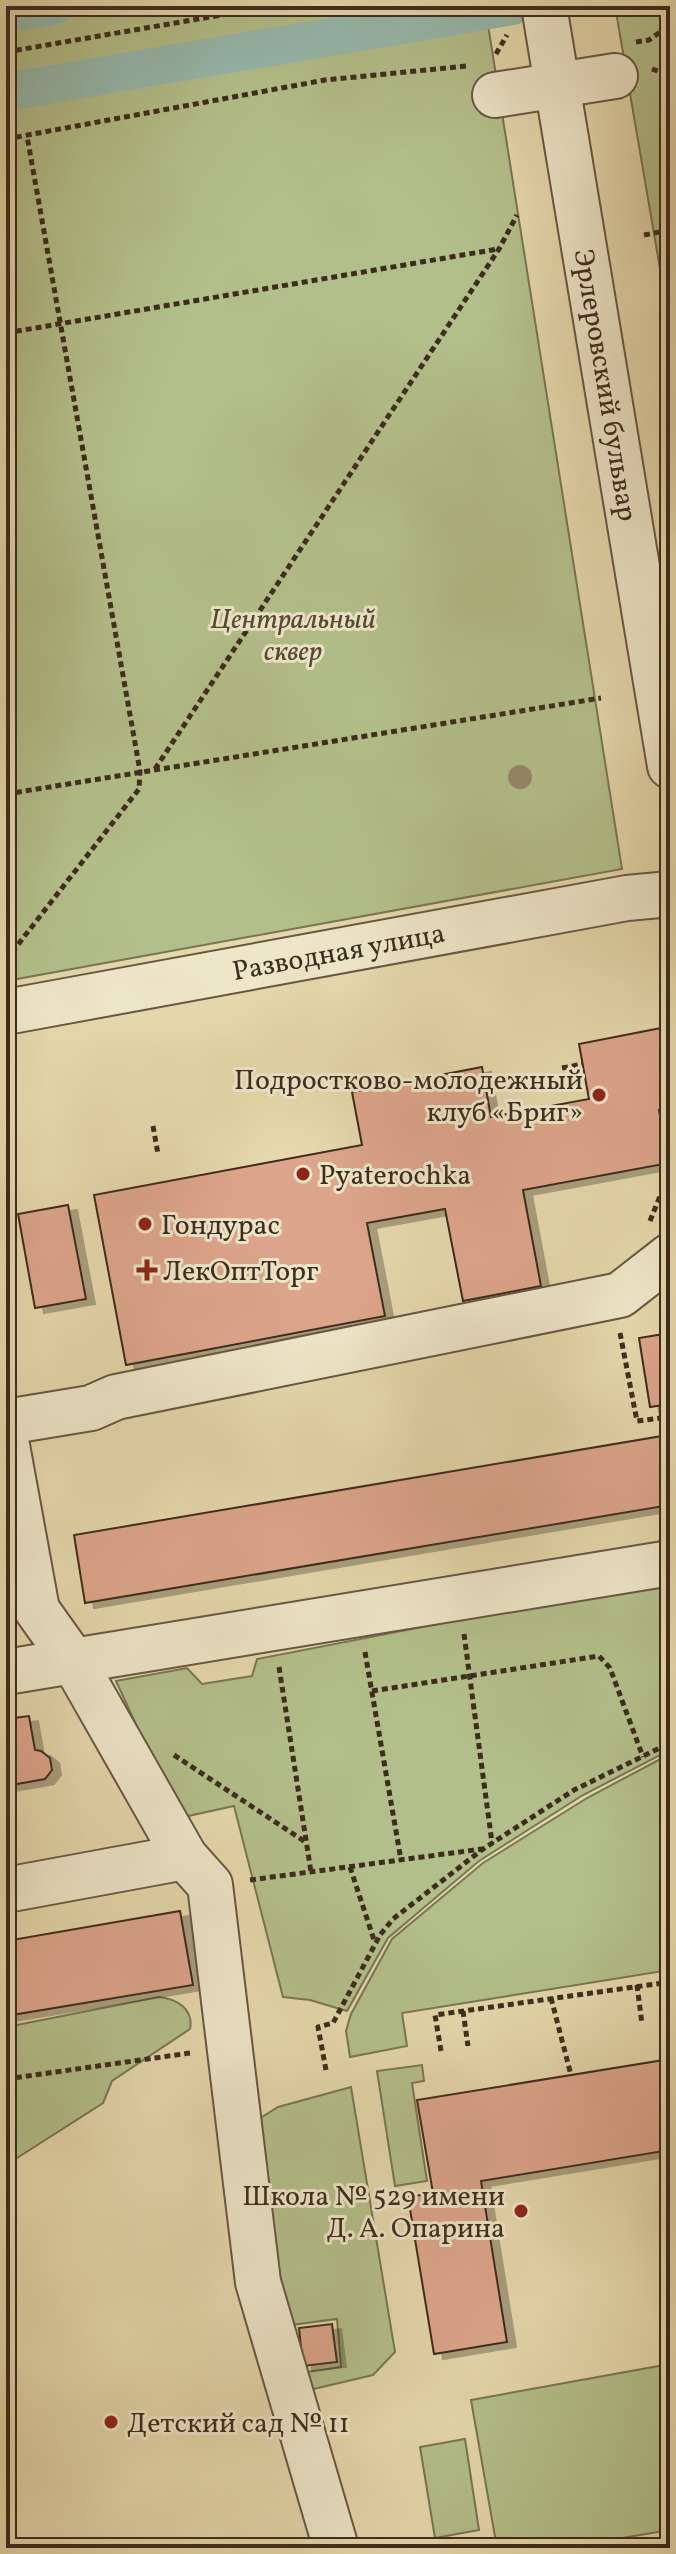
<svg xmlns="http://www.w3.org/2000/svg" width="676" height="2554" font-family="Vollkorn,serif">
  <defs>
    <filter id="shadow"><feDropShadow dx="9" dy="5" stdDeviation="0" flood-color="#0004"/></filter>
  </defs>
  <rect width="100%" height="100%" fill="#e5d8ac"/>
  <filter id="stains"><feTurbulence type="fractalNoise" baseFrequency=".0025" numOctaves="4"/><feColorMatrix values="0 0 0 0 .2 0 0 0 0 .09 0 0 0 0 .02 0 0 0 .5 -.17"/></filter>
  <radialGradient id="worn" r=".72"><stop offset=".6" stop-color="#630" stop-opacity="0"/><stop offset="1" stop-color="#630" stop-opacity=".3"/></radialGradient>
  <g fill="#b3bf8a" stroke="#787654" stroke-width="2">
    <path d="M6 6H485L622 869 6 981Z"/>
    <path d="M615 6H670V327Z"/>
    <path d="M670 1579V1750L583 1795 479 1861 388 1938 347 2011 310 2000 283 1997 234 1806 179 1818 116 1681 187 1668 202 1684 252 1676 257 1659Z"/>
    <path d="M670 1754V1970L402 2013 407 2046 350 2057 346 2031 351 2014 392 1939 483 1863 587 1798Z"/>
    <path d="M159 1997C177 1999 194 2009 190 2029L112 2081 103 2103 6 2165V2027Z"/>
    <path d="M422 2065 424 2081 412 2083 427 2181 395 2186 377 2071Z"/>
    <path d="M351 2087 395 2352 373 2375 305 2391 300 2373 341 2367 337 2319 291 2325 285 2332 259 2119 278 2107Z"/>
    <path d="M670 2364V2530L563 2548H497L471 2400Z"/>
    <path d="M465 2439 479 2530 435 2538 420 2447Z"/>
  </g>
  <g fill="none" stroke-linecap="round" stroke-linejoin="round">
    <g stroke="#96b9ad" stroke-width="38">
      <path d="M6 14 54 6"/>
      <path d="M6 92 513 6"/>
    </g>
  </g>
  <g fill="#dda58c" stroke="#3d2c1e" stroke-width="2" filter="url(#shadow)">
    <path d="M661 1028 670 1076V1108L659 1110 669 1163 523 1190 541 1286 463 1301 445 1209 367 1223 385 1316 126 1365 94 1195 362 1145 352 1092 482 1067 491 1117 589 1099 579 1044Z"/>
    <path d="M68 1205 86 1299 35 1308 18 1214Z"/>
    <path d="M670 1333V1404L650 1407 639 1338Z"/>
    <path d="M668 1435 670 1505 85 1603 74 1535Z"/>
    <path d="M29 1716 35 1750 41 1751 50 1758 52 1770 45 1779 6 1786V1719Z"/>
    <path d="M180 1911 193 1985 6 2016V1941Z"/>
    <path d="M670 2059V2150L481 2181 507 2342 434 2354 408 2197 433 2193 417 2100Z"/>
    <path d="M332 2324 337 2362 303 2366 299 2328Z"/>
  </g>
  <g fill="none" stroke-linecap="round" stroke-linejoin="round">
    <g stroke="#675742" stroke-width="48">
      <g id="minor">
        <path id="s1" d="M544 6 670 766"/>
        <path d="M495 95 615 76"/>
        <path id="s2" d="M6 1012 627 898 670 894"/>
        <path d="M6 1422 91 1408 116 1397 620 1295 670 1256"/>
        <path d="M6 1440 37 1610 74 1662 185 1857 210 1885 258 2282 336 2548"/>
        <path d="M6 1672 670 1563"/>
        <path d="M6 1890 185 1857"/>
      </g>
    </g>
    <g stroke="#3d2c1e" stroke-width="5" stroke-dasharray="6 4" stroke-linecap="butt">
      <path d="M636 42 649 40 670 25"/>
      <path d="M6 52 274 6"/>
      <path d="M496 54 507 35"/>
      <path d="M652 69 670 75"/>
      <path d="M6 139 325 80 467 66"/>
      <path d="M644 235 670 230"/>
      <path d="M6 333 498 249"/>
      <path d="M155 769 499 249 517 215"/>
      <path d="M6 794 601 698"/>
      <path d="M6 960 139 789 140 771 27 136"/>
      <path d="M665 968 670 998"/>
      <path d="M562 1068 583 1064"/>
      <path d="M153 1126 158 1154"/>
      <path d="M650 1221 670 1171"/>
      <path d="M620 1333 637 1421 670 1417"/>
      <path d="M464 1634 492 1843"/>
      <path d="M365 1652 401 1860"/>
      <path d="M279 1667 311 1872"/>
      <path d="M372 1691 599 1656 610 1668 643 1757"/>
      <path d="M174 1755 307 1843"/>
      <path d="M350 1867 375 1943"/>
      <path d="M250 1880 482 1849"/>
      <path d="M637 1985 642 2024"/>
      <path d="M551 1998 571 2075"/>
      <path d="M463 2011 468 2046"/>
      <path d="M441 2051 435 2015 670 1982"/>
      <path d="M326 2070 318 2027 333 2023 380 1935 393 1919 483 1849 574 1790 670 1743"/>
      <path d="M6 2079 190 2053"/>
    </g>
    <use href="#minor" stroke="#eee6c9" stroke-width="44"/>
  </g>
  <circle fill="#96896a" cx="520" cy="777" r="12"/>
  <g fill="#8f2418" stroke="#eee6c9" stroke-width="3">
    <circle cx="599" cy="1095" r="8"/>
    <circle cx="303" cy="1174" r="8"/>
    <circle cx="145" cy="1224" r="8"/>
    <path d="M143 1258h8v8h8v8h-8v8h-8v-8h-8v-8h8z"/>
    <circle cx="521" cy="2211" r="8"/>
    <circle cx="111" cy="2422" r="8"/>
  </g>
  <g text-anchor="middle" stroke-width="6" stroke-linejoin="round" paint-order="stroke">
    <g font-size="28" fill="#3d2c1e" stroke="#eee6c9">
      <text dy="10" stroke="none"><textPath href="#s1" startOffset="384">Эрлеровский бульвар</textPath></text>
      <text dy="10" stroke="none"><textPath href="#s2" startOffset="338">Разводная улица</textPath></text>
    </g>
    <g font-size="28" font-style="italic" fill="#554934" stroke="#eee6c9">
      <text x="293" y="628">Центральный<tspan x="293" dy="32">сквер</tspan></text>
    </g>
    <g font-size="28" fill="#3d2c1e" stroke="#eee6c9" text-anchor="start">
      <text x="583" y="1089" text-anchor="end">Подростково-молодежный<tspan x="583" dy="32">клуб «Бриг»</tspan></text>
      <text x="319" y="1184">Pyaterochka</text>
      <text x="161" y="1234">Гондурас</text>
      <text x="163" y="1280">ЛекОптТорг</text>
      <text x="505" y="2205" text-anchor="end">Школа № 529 имени<tspan x="505" dy="32">Д. А. Опарина</tspan></text>
      <text x="127" y="2432">Детский сад № 11</text>
    </g>
  </g>
  <rect width="676" height="2554" fill="none" stroke="#e5d8ac" stroke-width="32"/>
  <rect x="8" y="8" width="660" height="2538" fill="none" stroke="#3d2c1e" stroke-width="4"/>
  <rect x="16" y="16" width="644" height="2522" fill="none" stroke="#3d2c1e" stroke-width="2"/>
  <rect width="100%" height="100%" filter="url(#stains)"/>
  <rect width="100%" height="100%" fill="url(#worn)"/>
</svg>
